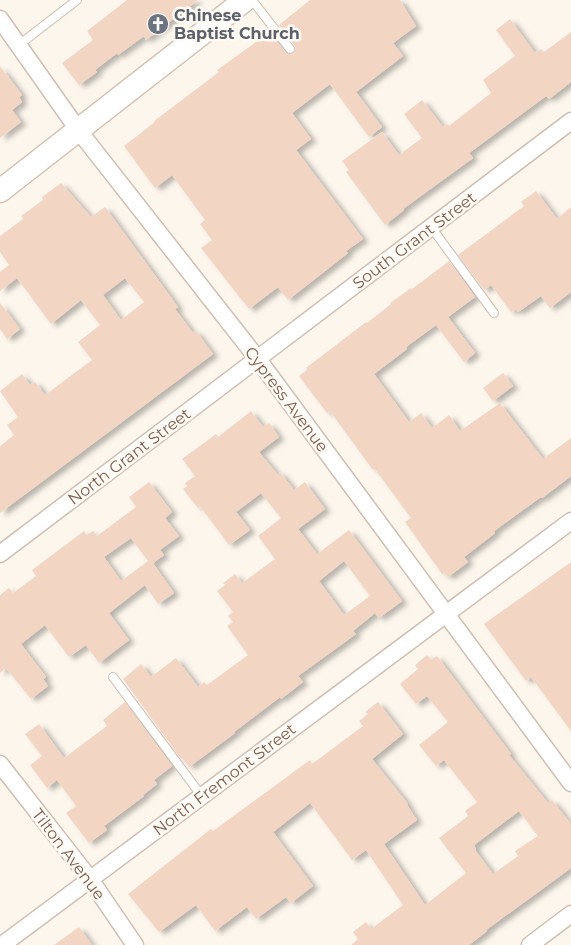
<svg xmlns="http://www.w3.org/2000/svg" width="571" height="945" font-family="Montserrat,sans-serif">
  <defs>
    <filter id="shadow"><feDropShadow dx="5.5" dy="3" stdDeviation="2.5" flood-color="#0004"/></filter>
  </defs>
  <rect width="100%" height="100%" fill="#fdf6ec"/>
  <g fill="#f3d5c3" fill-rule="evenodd" filter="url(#shadow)">
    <path d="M127 0H198L146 40 144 36 118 55 117 53 95 70 97 72 79 85 62 63 93 40 87 31Z"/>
    <path d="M310 0H400L416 26 393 43 403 56 356 92 382 127 369 137 330 84 292 113 311 139 296 150 363 239 346 251 348 253 288 300 278 287 249 309 201 248 212 240 200 224 205 220 172 175 155 188 124 146 155 122 154 121 219 72 217 70 270 32 286 53 290 55 294 53 295 46 279 25Z"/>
    <path d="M510 19 535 53 541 49 544 52 571 32V82L549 99 546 96 469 153 473 158 403 209 404 210 385 225 346 172 349 170 342 161 382 132 399 155 422 138 404 114 422 100 443 127 447 124 449 126 491 93 483 80 515 56 496 30Z"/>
    <path d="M0 66 22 95 19 97 22 102 12 110 21 122 0 138Z"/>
    <path d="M61 183 91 217 105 207 178 307 175 309 193 333 196 331 213 354 0 513V446L14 435 7 425 18 417 0 391 22 374 30 385 35 382 45 395 92 360 78 342 100 325 81 300 51 324 17 278 0 291V272L9 265 0 252V236L23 219 21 216 43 200 42 197ZM125 278 144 302 121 320 103 295Z"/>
    <path d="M536 191 557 219 571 207V292L550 308 541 296 518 312 516 309 511 312 491 285 484 290 458 255 524 206 521 202Z"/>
    <path d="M449 261 475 297 448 317 475 353 464 362 436 325 406 347 407 349 374 374 409 422 421 413 432 428 449 415 460 431 500 403 543 459 571 438V476L542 498 541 497 494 531 495 533 464 557 468 562 448 577 444 572 442 574 405 522 411 518 375 469 373 470 330 411 327 413 299 376 307 370 306 368 366 322 367 323 391 304 390 303 411 288 412 289Z"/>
    <path d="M0 303 20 329 7 339 0 329Z"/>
    <path d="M503 373 513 386 493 401 483 388Z"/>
    <path d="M251 411 263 427 269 423 279 437 259 452 278 475 280 472 294 490 305 482 325 509 298 529 317 554 349 530 402 601 379 618 375 613 353 631 356 634 298 676 303 682 281 699 280 697 234 732 235 733 189 767 182 758 181 759 123 679 141 664 151 677 176 658 198 687 204 682 207 685 248 655 227 626 233 622 228 616 233 612 217 591 225 585 223 583 235 574 242 583 275 559 258 536 281 518 261 493 236 512 250 530 229 545 200 506 198 508 183 489 187 486 185 483 195 476 182 459 216 434 218 437ZM344 561 370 596 344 615 319 581Z"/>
    <path d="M149 482 172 512 165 518 179 536 160 550 164 555 153 563 174 593 158 604 145 585 109 613 129 640 99 663 86 645 69 657 45 625 21 644 46 677 43 679 48 686 31 699 6 668 0 673V595L9 588 13 593 36 576 32 570 84 531 87 535 93 531 97 536 136 507 129 497ZM131 538 148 561 121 581 104 557Z"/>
    <path d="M571 562V731L531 677 526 681 484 624Z"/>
    <path d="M427 655 431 660 437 656 511 754 509 755 548 803 552 800 571 824V868L486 930 487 931 469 945H351L358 939 353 932 366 922 371 929 403 905 366 850 352 860 310 803 273 832 313 886 291 903 286 897 256 919 247 907 215 931 196 905 159 932 128 894 211 829 213 831 310 760 312 764 363 726 359 721 368 714 365 712 378 702 403 734 372 759 408 804 407 805 417 820 384 844 425 905 466 873 439 838 468 816 465 811 477 802 444 760 436 766 419 745 448 722 427 696 416 704 400 684 418 669 415 665ZM519 811 538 836 515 851 518 856 493 874 475 850 476 849 474 845Z"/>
    <path d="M125 702 172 766 154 780 157 784 143 795 144 796 104 826 107 830 89 843 66 813 76 806 57 780 47 788 30 765 42 756 25 734 39 724 64 758 107 726 103 720Z"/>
    <path d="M79 927 92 945H54Z"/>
  </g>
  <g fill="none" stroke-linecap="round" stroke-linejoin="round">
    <g stroke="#d1beb0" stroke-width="10">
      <g id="lane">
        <path d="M252 0 290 49"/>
        <path d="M20 44 77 0"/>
        <path d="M431 227 494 313"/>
        <path d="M113 677 201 795"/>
      </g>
    </g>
    <g stroke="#d1beb0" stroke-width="19">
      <g id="street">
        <path d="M0 19 79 131 257 358 571 783"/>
        <path d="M0 554 571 121"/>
        <path d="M0 764 90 879 135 945"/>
        <path d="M2 945 571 521"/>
        <path d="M530 945 571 914"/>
      </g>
    </g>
    <g stroke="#d6c0b0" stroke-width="25">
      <path id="secondary" d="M0 191 245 0"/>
    </g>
    <use href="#lane" stroke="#fff" stroke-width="8"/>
    <use href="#street" stroke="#fff" stroke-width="16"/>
    <use href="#secondary" stroke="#fff" stroke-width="22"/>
  </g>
  <defs>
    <g id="church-disc" transform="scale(1.125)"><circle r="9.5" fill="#6b7280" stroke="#fffaf3"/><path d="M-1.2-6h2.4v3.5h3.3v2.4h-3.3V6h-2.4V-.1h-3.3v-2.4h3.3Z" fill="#fff"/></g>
  </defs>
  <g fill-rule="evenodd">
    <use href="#church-disc" x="158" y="24"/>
  </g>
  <g text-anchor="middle" stroke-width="5" stroke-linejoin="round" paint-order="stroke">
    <g font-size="16" font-weight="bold" fill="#5b616d" stroke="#fffaf3" text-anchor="start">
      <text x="174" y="21">Chinese<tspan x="174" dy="18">Baptist Church</tspan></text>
    </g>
    <g font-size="16" fill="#7a5c4d" stroke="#fffaf3">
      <text transform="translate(414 240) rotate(-37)" y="6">South Grant Street</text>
      <text transform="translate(287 399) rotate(53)" y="6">Cypress Avenue</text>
      <text transform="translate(129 456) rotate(-37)" y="6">North Grant Street</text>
      <text transform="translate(224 779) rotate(-37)" y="6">North Fremont Street</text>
      <text transform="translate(69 854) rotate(53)" y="6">Tilton Avenue</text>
    </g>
  </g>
</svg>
